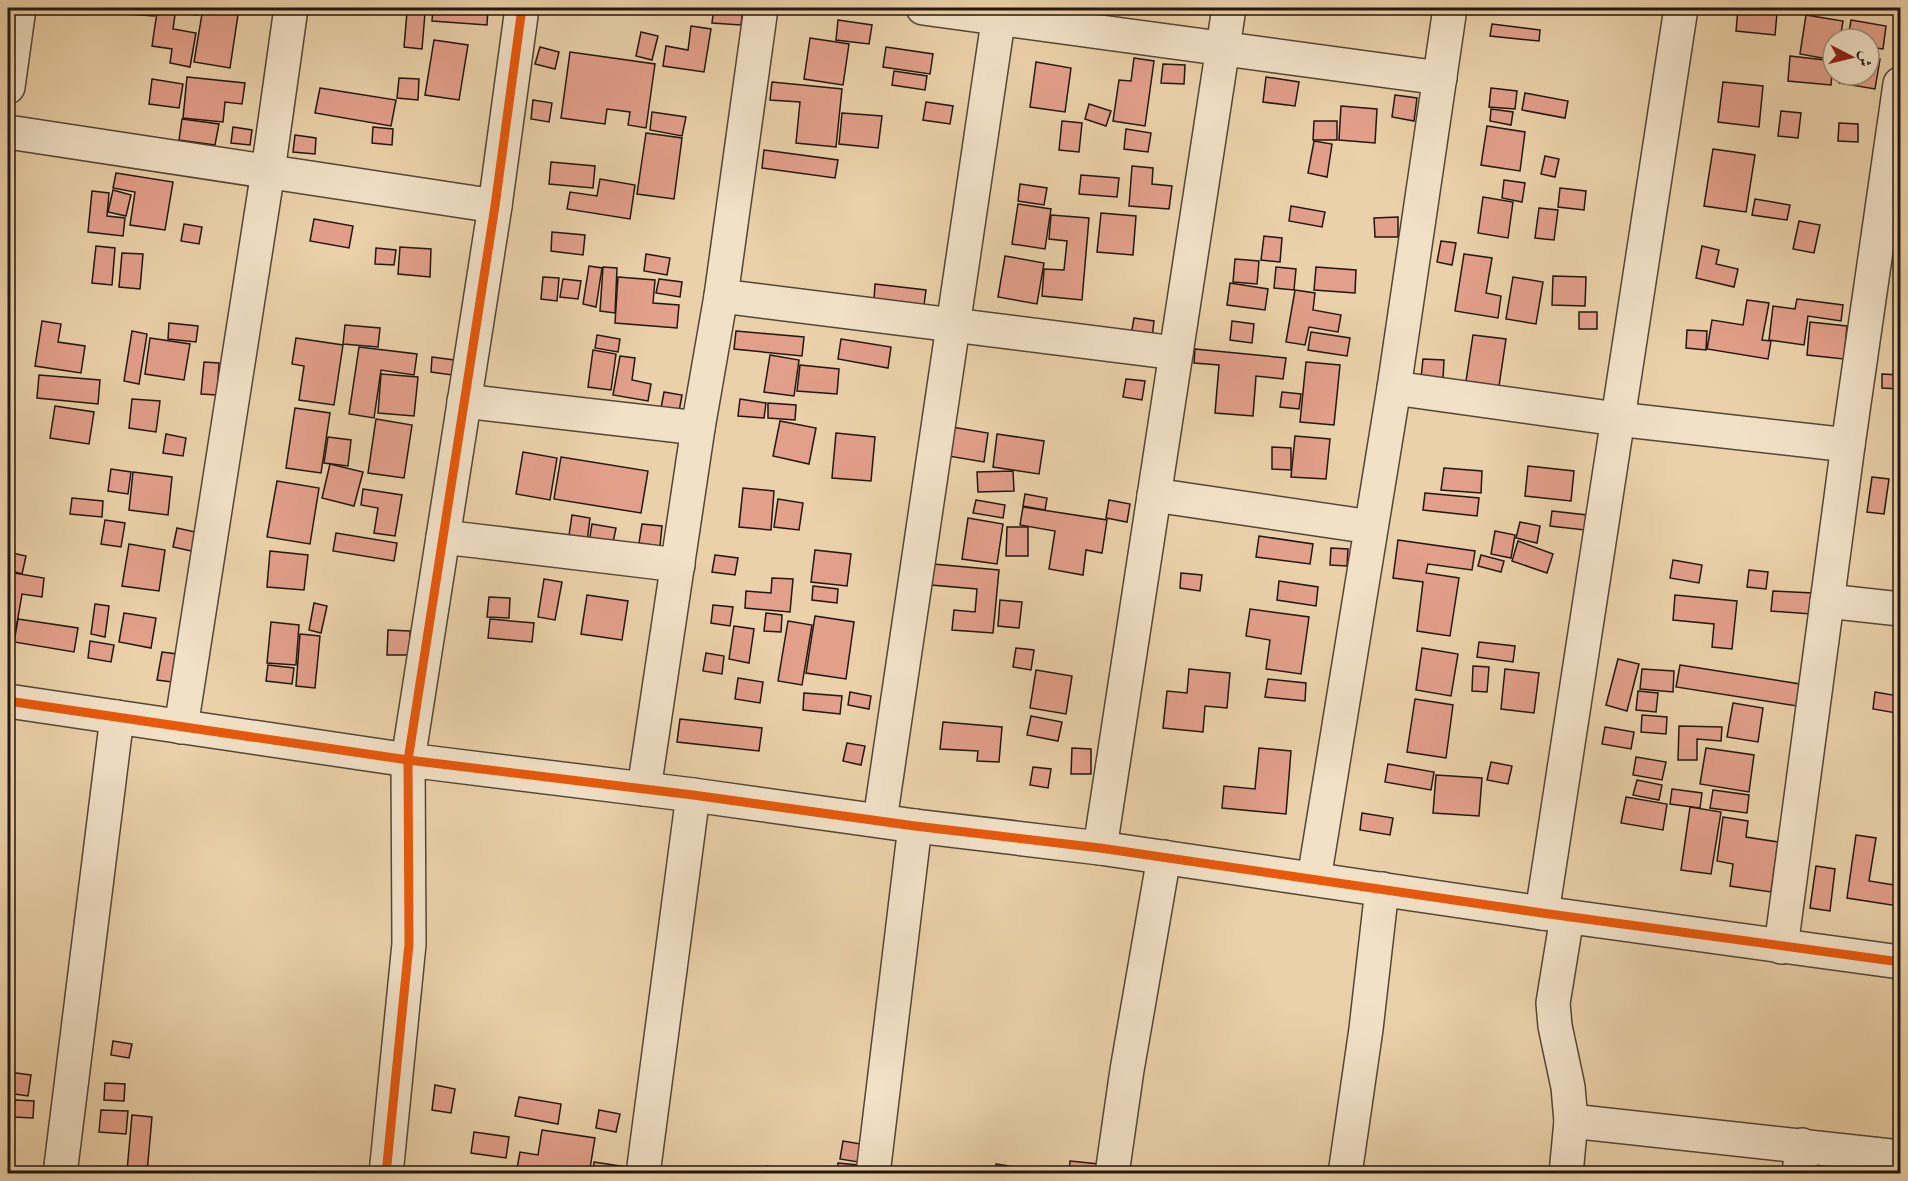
<svg xmlns="http://www.w3.org/2000/svg" width="1908" height="1181" font-family="'Sorts Mill Goudy',Amiri,serif">
  <rect width="100%" height="100%" fill="#ead1a9"/>
  <filter id="stains"><feTurbulence type="fractalNoise" baseFrequency=".00333" numOctaves="4"/><feColorMatrix values="0 0 0 0 .2 0 0 0 0 .09 0 0 0 0 .02 0 0 0 .5 -.17"/></filter>
  <radialGradient id="worn" r=".72"><stop offset=".6" stop-color="#630" stop-opacity="0"/><stop offset="1" stop-color="#630" stop-opacity=".3"/></radialGradient>
  <g fill="#e29f8a" stroke="#22170f" stroke-width="1.5">
    <path d="M115 8H155L154 16 115 13Z"/>
    <path d="M165 8H197V15L165 12Z"/>
    <path d="M203 8H239L230 68 194 62Z"/>
    <path d="M433 8H488L487 25 432 21Z"/>
    <path d="M714 8H743L741 25 712 23Z"/>
    <path d="M1738 9 1777 13 1775 35 1736 31Z"/>
    <path d="M157 12 175 15 173 29 196 33 190 67 170 63 172 49 152 46Z"/>
    <path d="M407 12 425 13 422 49 404 47Z"/>
    <path d="M1806 15 1843 21 1840 39H1833V60L1800 54Z"/>
    <path d="M838 20 872 25 869 44 836 40Z"/>
    <path d="M1851 20 1886 26 1883 49 1869 47V39H1848Z"/>
    <path d="M1492 24 1540 30 1539 41 1490 36Z"/>
    <path d="M691 26 711 29 704 72 663 66 666 46 688 50Z"/>
    <path d="M641 32 658 36 652 60 636 56Z"/>
    <path d="M810 38 849 44 843 85 804 79Z"/>
    <path d="M434 40 468 45 459 100 425 95Z"/>
    <path d="M540 47 559 52 555 69 535 64Z"/>
    <path d="M886 47 933 54 930 74 883 67Z"/>
    <path d="M570 52 655 64 646 128 628 125 630 112 607 109 605 124 561 118Z"/>
    <path d="M1790 56 1833 61 1831 85 1788 81Z"/>
    <path d="M1869 57 1880 59 1875 89 1839 83 1840 75H1869Z"/>
    <path d="M1134 58 1154 61 1145 126 1113 121 1119 80 1131 81Z"/>
    <path d="M1036 62 1071 68 1065 112 1030 107Z"/>
    <path d="M1163 64 1185 65 1184 84 1161 83Z"/>
    <path d="M894 71 927 76 925 90 892 85Z"/>
    <path d="M187 77 245 83 242 104 225 102 223 122 183 118Z"/>
    <path d="M1266 77 1299 82 1295 106 1263 102Z"/>
    <path d="M399 78 419 79 418 100 397 98Z"/>
    <path d="M152 79 183 84 179 108 149 104Z"/>
    <path d="M772 82 842 89 836 147 796 143 800 102 770 100Z"/>
    <path d="M1723 82 1763 86 1759 127 1718 122Z"/>
    <path d="M320 88 396 100 391 126 315 113Z"/>
    <path d="M1491 88 1517 91 1515 109 1489 107Z"/>
    <path d="M1525 93 1568 101 1565 118 1522 110Z"/>
    <path d="M1395 95 1417 98 1414 121 1392 117Z"/>
    <path d="M533 100 552 103 549 122 531 119Z"/>
    <path d="M926 102 953 106 950 124 923 120Z"/>
    <path d="M1089 104 1111 111 1106 126 1085 119Z"/>
    <path d="M1341 106 1377 109 1375 143 1339 140Z"/>
    <path d="M1491 109 1513 112 1511 125 1490 121Z"/>
    <path d="M1781 111 1801 113 1798 138 1778 136Z"/>
    <path d="M652 112 686 117 682 136 650 130Z"/>
    <path d="M842 113 882 116 878 148 839 144Z"/>
    <path d="M182 119 219 124 215 145 179 140Z"/>
    <path d="M1062 121 1082 123 1079 152 1059 150Z"/>
    <path d="M1314 121H1337V140H1313Z"/>
    <path d="M1839 123 1858 124V142L1838 141Z"/>
    <path d="M1487 126 1525 132 1520 171 1481 165Z"/>
    <path d="M233 127 252 130 250 145 231 143Z"/>
    <path d="M373 127 393 129 392 145 372 143Z"/>
    <path d="M1126 129 1151 133 1148 152 1124 149Z"/>
    <path d="M646 133 682 138 674 199 637 194Z"/>
    <path d="M295 135 316 138 315 154 293 152Z"/>
    <path d="M1314 141 1332 144 1327 177 1308 173Z"/>
    <path d="M1713 149 1755 155 1746 212 1704 206Z"/>
    <path d="M764 150 838 160 835 178 762 168Z"/>
    <path d="M1545 156 1559 159 1555 177 1541 174Z"/>
    <path d="M551 162 595 166 593 188 549 184Z"/>
    <path d="M1132 166 1153 168 1152 184 1172 186 1169 209 1129 206Z"/>
    <path d="M116 173 173 182 165 230 130 225 135 192 113 188Z"/>
    <path d="M1081 175 1119 178 1117 197 1079 194Z"/>
    <path d="M600 179 635 185 630 219 567 209 570 192 597 196Z"/>
    <path d="M1504 180 1525 183 1522 202 1502 198Z"/>
    <path d="M1020 184 1047 188 1044 205 1018 201Z"/>
    <path d="M1560 188 1586 191 1584 210 1558 207Z"/>
    <path d="M113 190 131 195 126 216 108 212Z"/>
    <path d="M92 191 109 193 107 216 125 218 123 236 88 232Z"/>
    <path d="M1483 197 1513 202 1508 238 1478 233Z"/>
    <path d="M1755 199 1790 205 1787 220 1752 215Z"/>
    <path d="M1018 204 1051 209 1045 249 1012 244Z"/>
    <path d="M1291 206 1325 212 1322 227 1289 221Z"/>
    <path d="M1539 208 1558 210 1554 240 1535 238Z"/>
    <path d="M1101 213 1136 216 1133 255 1097 252Z"/>
    <path d="M1051 215 1089 218 1082 300 1042 296 1044 269 1064 270 1067 241 1049 239Z"/>
    <path d="M1398 217V237H1375L1374 218Z"/>
    <path d="M314 219 353 226 349 248 310 241Z"/>
    <path d="M1799 221 1820 225 1814 253 1793 249Z"/>
    <path d="M184 224 202 227 199 244 181 241Z"/>
    <path d="M552 232 585 235 583 255 551 251Z"/>
    <path d="M1264 236 1282 238 1280 262 1261 260Z"/>
    <path d="M1441 241 1456 243 1452 265 1437 262Z"/>
    <path d="M96 246 115 248 112 285 92 283Z"/>
    <path d="M1702 246 1719 250 1716 264 1738 269 1734 287 1696 278Z"/>
    <path d="M400 247 431 249 430 277 398 274Z"/>
    <path d="M376 248 396 250 394 265 375 264Z"/>
    <path d="M122 253 143 254 140 289 119 287Z"/>
    <path d="M646 254 670 258 667 275 644 271Z"/>
    <path d="M1464 254 1492 258 1486 293 1501 296 1498 318 1455 311Z"/>
    <path d="M1005 256 1044 263 1037 304 998 297Z"/>
    <path d="M1235 259 1259 261 1257 284 1233 282Z"/>
    <path d="M589 266 602 268 596 307 583 304Z"/>
    <path d="M603 267 617 268 615 313 600 311Z"/>
    <path d="M1276 267 1296 269 1294 290 1274 288Z"/>
    <path d="M1316 267 1356 270 1355 293 1314 290Z"/>
    <path d="M1553 276 1586 277 1585 306 1552 305Z"/>
    <path d="M543 277 559 278 557 301 541 299Z"/>
    <path d="M618 277 655 280 653 303 679 305 677 328 615 323Z"/>
    <path d="M1513 277 1543 282 1536 324 1506 319Z"/>
    <path d="M563 279 581 281 578 299 560 297Z"/>
    <path d="M659 279 682 282 680 297 656 293Z"/>
    <path d="M1230 283 1268 289 1265 310 1227 305Z"/>
    <path d="M875 284 926 290 924 305 874 300Z"/>
    <path d="M1295 290 1315 293 1313 310 1341 315 1338 332 1309 327 1305 345 1286 342Z"/>
    <path d="M1797 299 1843 305 1841 321 1808 316 1804 345 1769 340 1773 306 1795 309Z"/>
    <path d="M1747 300 1769 303 1762 340 1771 341 1768 359 1707 349 1712 320 1743 325Z"/>
    <rect x="1579" y="312" width="18" height="17"/>
    <path d="M1134 318 1154 321 1152 338 1131 335Z"/>
    <path d="M42 321 61 324 58 342 85 346 81 373 35 366Z"/>
    <path d="M1232 321 1254 324 1252 343 1230 340Z"/>
    <path d="M1810 322 1847 326 1844 359 1807 355Z"/>
    <path d="M169 323 198 326 196 342 168 339Z"/>
    <path d="M345 325 380 328 378 347 343 344Z"/>
    <path d="M1687 330 1707 331 1706 350 1686 348Z"/>
    <path d="M132 331 147 334 139 384 124 381Z"/>
    <path d="M736 331 804 337 802 356 734 349Z"/>
    <path d="M1311 332 1350 338 1347 356 1308 350Z"/>
    <path d="M597 335 620 339 618 352 595 348Z"/>
    <path d="M1473 335 1506 339 1499 386 1466 381Z"/>
    <path d="M150 338 190 344 184 380 145 374Z"/>
    <path d="M296 338 343 345 334 405 299 400 304 366 292 364Z"/>
    <path d="M841 339 891 347 888 368 838 359Z"/>
    <path d="M359 347 417 354 414 375 381 370 374 418 349 414Z"/>
    <path d="M1195 349 1286 358 1283 379 1256 376 1253 416 1215 413 1219 365 1194 363Z"/>
    <path d="M593 350 616 354 611 390 588 387Z"/>
    <path d="M770 355 799 360 794 396 764 392Z"/>
    <path d="M620 356 635 358 632 380 651 384 648 401 613 395Z"/>
    <path d="M432 357 454 360 452 375 431 372Z"/>
    <path d="M1423 359 1444 360 1443 379 1421 378Z"/>
    <path d="M204 362 219 363 217 395 201 394Z"/>
    <path d="M1306 362 1340 365 1334 425 1300 422Z"/>
    <path d="M800 365 839 369 837 394 797 391Z"/>
    <path d="M381 374 418 377 414 416 378 413Z"/>
    <path d="M1882 374 1900 375V389L1882 388Z"/>
    <path d="M39 375 100 380 98 404 37 398Z"/>
    <path d="M1126 379 1145 381 1142 400 1123 397Z"/>
    <path d="M664 392 682 395 678 417 660 413Z"/>
    <path d="M1282 392 1301 394 1299 409 1280 407Z"/>
    <path d="M132 399 160 401 156 432 129 428Z"/>
    <path d="M740 399 766 403 764 418 738 416Z"/>
    <path d="M768 403 796 405 795 420 768 418Z"/>
    <path d="M55 406 94 412 89 444 50 438Z"/>
    <path d="M295 408 330 413 321 473 286 468Z"/>
    <path d="M376 419 412 425 404 478 368 473Z"/>
    <path d="M780 421 816 428 809 464 773 456Z"/>
    <path d="M940 425 988 433 984 462 936 454Z"/>
    <path d="M836 433 875 437 871 481 832 478Z"/>
    <path d="M166 434 186 438 183 456 163 453Z"/>
    <path d="M997 434 1044 441 1039 474 993 467Z"/>
    <path d="M1295 436 1330 439 1326 479 1291 477Z"/>
    <path d="M328 437 351 440 348 466 324 463Z"/>
    <path d="M1272 447 1291 448V470L1272 469Z"/>
    <path d="M523 452 557 458 550 500 516 494Z"/>
    <path d="M561 457 648 471 641 513 554 499Z"/>
    <path d="M330 464 363 472 354 506 322 498Z"/>
    <path d="M1528 466 1574 471 1571 501 1525 496Z"/>
    <path d="M1444 468 1482 471 1481 493 1441 490Z"/>
    <path d="M111 469 131 472 128 494 108 491Z"/>
    <path d="M1013 471 1014 491 978 492 977 472Z"/>
    <path d="M133 472 172 477 168 515 129 510Z"/>
    <path d="M1872 477 1889 479 1884 514 1867 512Z"/>
    <path d="M277 481 319 488 310 544 267 537Z"/>
    <path d="M743 488 774 491 771 530 739 527Z"/>
    <path d="M363 489 402 495 395 536 374 533 378 508 361 505Z"/>
    <path d="M1425 493 1479 498 1477 516 1423 510Z"/>
    <path d="M1025 494 1047 498 1045 510 1023 506Z"/>
    <path d="M72 498 103 501 102 517 70 514Z"/>
    <path d="M778 499 803 503 799 530 774 527Z"/>
    <path d="M976 500 1005 505 1003 518 973 513Z"/>
    <path d="M1109 500 1130 504 1127 522 1106 518Z"/>
    <path d="M1023 507 1107 520 1102 553 1086 550 1083 575 1049 569 1055 531 1020 525Z"/>
    <path d="M1552 511 1587 515 1585 530 1550 526Z"/>
    <path d="M572 515 590 518 585 558 566 556Z"/>
    <path d="M968 518 1003 524 997 564 962 559Z"/>
    <path d="M105 520 125 523 121 547 101 544Z"/>
    <path d="M1520 522 1540 526 1537 543 1516 538Z"/>
    <path d="M592 524 616 528 612 547 589 543Z"/>
    <path d="M642 524 662 526 660 546 639 543Z"/>
    <path d="M1007 527H1028V556H1006Z"/>
    <path d="M177 528 200 533 196 552 173 547Z"/>
    <path d="M1495 531 1515 535 1511 558 1491 554Z"/>
    <path d="M336 533 397 543 394 561 333 551Z"/>
    <path d="M1259 536 1313 544 1310 564 1256 557Z"/>
    <path d="M1398 540 1475 551 1472 570 1428 564 1426 573 1459 578 1450 636 1417 631 1423 582 1393 578Z"/>
    <path d="M1518 541 1553 554 1547 573 1512 561Z"/>
    <path d="M129 544 165 550 159 591 122 586Z"/>
    <path d="M1331 548 1348 549 1347 566 1330 565Z"/>
    <path d="M815 550 851 554 847 586 811 582Z"/>
    <path d="M270 551 308 555 304 590 267 587Z"/>
    <path d="M8 552 26 556 22 574 8 570Z"/>
    <path d="M1897 554H1900V572L1894 571Z"/>
    <path d="M715 555 738 558 735 575 712 572Z"/>
    <path d="M1481 555 1504 561 1501 572 1478 566Z"/>
    <path d="M1673 560 1702 565 1699 583 1670 578Z"/>
    <path d="M933 564 999 570 993 633 952 630 954 610 975 612 977 589 931 585Z"/>
    <path d="M1749 570 1768 572 1766 589 1747 587Z"/>
    <path d="M8 572 44 578 42 597 22 594 15 635 8 634Z"/>
    <path d="M1181 573 1202 575 1200 591 1180 588Z"/>
    <path d="M1896 573 1900 574V588L1894 587Z"/>
    <path d="M772 578 793 579 790 612 745 608 746 591 771 593Z"/>
    <path d="M544 579 562 582 555 620 538 617Z"/>
    <path d="M1279 581 1318 587 1316 606 1277 600Z"/>
    <path d="M813 586 838 589 837 603 812 600Z"/>
    <path d="M1773 591 1813 593 1811 614 1771 611Z"/>
    <path d="M587 595 628 601 622 640 581 634Z"/>
    <path d="M1675 595 1737 601 1732 649 1712 647 1714 624 1673 620Z"/>
    <path d="M489 597 510 598 509 618 487 617Z"/>
    <path d="M1000 600 1022 602 1019 628 998 626Z"/>
    <path d="M314 603 327 606 321 633 309 630Z"/>
    <path d="M95 604 109 606 105 637 91 634Z"/>
    <path d="M713 605 733 607 730 626 711 623Z"/>
    <path d="M1250 609 1309 617 1301 674 1266 669 1270 640 1246 636Z"/>
    <path d="M124 613 156 618 151 648 119 642Z"/>
    <path d="M766 613 782 615 781 632 764 631Z"/>
    <path d="M815 616 854 622 846 679 806 673Z"/>
    <path d="M18 619 78 628 74 652 14 642Z"/>
    <path d="M490 619 534 623 532 642 488 638Z"/>
    <path d="M788 621 812 625 802 685 778 681Z"/>
    <path d="M271 622 299 625 296 665 267 663Z"/>
    <path d="M734 626 754 629 749 663 729 659Z"/>
    <path d="M388 630 410 631V655H387Z"/>
    <path d="M300 634 320 636 315 688 296 686Z"/>
    <path d="M90 641 114 645 111 662 88 658Z"/>
    <path d="M1479 642 1515 646 1513 662 1477 657Z"/>
    <path d="M1016 648 1034 650 1031 670 1013 667Z"/>
    <path d="M1422 648 1458 654 1451 696 1416 690Z"/>
    <path d="M162 652 177 654 172 682 157 680Z"/>
    <path d="M706 653 724 656 722 674 703 671Z"/>
    <path d="M1618 659 1639 664 1627 711 1606 705Z"/>
    <path d="M268 665 294 668 292 684 266 681Z"/>
    <path d="M1680 665 1800 684 1797 706 1676 687Z"/>
    <path d="M1473 666 1489 667 1487 692 1472 691Z"/>
    <path d="M1189 669 1230 673 1227 708 1205 706 1203 732 1163 728 1167 691 1187 693Z"/>
    <path d="M1505 669 1539 673 1534 713 1501 709Z"/>
    <path d="M1642 669 1674 671 1673 692 1640 689Z"/>
    <path d="M1036 670 1072 676 1066 714 1030 708Z"/>
    <path d="M738 678 763 682 760 703 735 699Z"/>
    <path d="M1268 679 1306 683 1305 701 1265 697Z"/>
    <path d="M1638 691 1658 693 1656 712 1636 710Z"/>
    <path d="M850 692 871 696 869 709 848 705Z"/>
    <path d="M1875 692 1899 696 1896 713 1873 709Z"/>
    <path d="M804 693 842 696 840 714 803 710Z"/>
    <path d="M1415 699 1453 705 1446 758 1407 752Z"/>
    <path d="M1733 703 1763 708 1758 742 1727 737Z"/>
    <path d="M1642 715 1667 717 1666 734 1641 732Z"/>
    <path d="M1031 716 1062 722 1058 741 1027 735Z"/>
    <path d="M680 719 762 728 759 751 677 742Z"/>
    <path d="M943 722 1002 727 999 762 977 761 978 751 940 749Z"/>
    <path d="M1679 726 1722 727 1721 741 1697 739V760H1678Z"/>
    <path d="M1605 727 1634 732 1631 749 1602 744Z"/>
    <path d="M847 743 865 746 861 765 843 761Z"/>
    <path d="M1072 748 1091 749V774H1071Z"/>
    <path d="M1259 748 1291 751 1286 814 1222 808 1224 786 1255 789Z"/>
    <path d="M1706 748 1754 755 1749 792 1700 784Z"/>
    <path d="M1636 757 1666 762 1662 780 1633 775Z"/>
    <path d="M1491 762 1512 766 1508 784 1487 780Z"/>
    <path d="M1388 764 1434 772 1431 790 1385 782Z"/>
    <path d="M1033 767 1051 769 1048 788 1030 785Z"/>
    <path d="M1436 775 1482 778 1479 816 1433 813Z"/>
    <path d="M1637 780 1662 785 1659 800 1633 795Z"/>
    <path d="M1672 789 1702 793 1700 808 1670 804Z"/>
    <path d="M1713 790 1749 795 1747 813 1710 808Z"/>
    <path d="M1626 797 1667 804 1663 830 1621 823Z"/>
    <path d="M1690 807 1721 812 1711 874 1681 870Z"/>
    <path d="M1362 813 1393 818 1390 835 1360 830Z"/>
    <path d="M1723 817 1748 821 1746 837 1778 842 1771 892 1730 886 1733 864 1717 861Z"/>
    <path d="M1856 835 1876 838 1869 881 1900 886 1898 906 1847 898Z"/>
    <path d="M1816 866 1835 869 1830 911 1810 908Z"/>
    <path d="M113 1041 132 1044 129 1058 111 1055Z"/>
    <path d="M8 1072 31 1075 28 1096 8 1093Z"/>
    <path d="M105 1083 125 1084 124 1101 104 1100Z"/>
    <path d="M435 1085 455 1089 451 1113 432 1110Z"/>
    <path d="M519 1097 561 1104 558 1124 515 1116Z"/>
    <path d="M15 1100 34 1101 33 1118 13 1117Z"/>
    <path d="M101 1110 128 1111 126 1134 99 1132Z"/>
    <path d="M599 1110 620 1114 616 1132 596 1128Z"/>
    <path d="M132 1115 152 1117 147 1173 127 1171Z"/>
    <path d="M542 1130 595 1138 589 1174 550 1170V1174H516L520 1152 538 1155Z"/>
    <path d="M474 1132 509 1137 506 1158 471 1153Z"/>
    <path d="M843 1141 861 1144 858 1162 840 1159Z"/>
    <path d="M1070 1161 1099 1164 1098 1174H1069Z"/>
    <path d="M594 1162 633 1168 632 1174H593Z"/>
    <path d="M838 1163 858 1165 857 1174H837Z"/>
    <path d="M996 1164 1015 1167 1014 1174H995Z"/>
    <path d="M766 1166 784 1169 783 1174H765Z"/>
    <path d="M8 1167 23 1169V1174H8Z"/>
    <path d="M468 1169 502 1174H467Z"/>
  </g>
  <g fill="none" stroke-linecap="round" stroke-linejoin="round">
    <g stroke="#544636" stroke-width="36">
      <g id="minor">
        <path d="M923 8 1440 78"/>
        <path d="M8 87 19 8"/>
        <path d="M8 132 495 206"/>
        <path d="M721 296 1176 353"/>
        <path d="M1394 388 1617 419 1848 445"/>
        <path d="M464 401 698 428"/>
        <path d="M1154 495 1371 527"/>
        <path d="M443 537 678 565"/>
        <path d="M1827 601 1900 609"/>
        <path d="M8 701 408 760 693 795 915 826 1100 848 1542 913 1900 962"/>
        <path d="M181 727 268 171 291 8"/>
        <path d="M644 789 698 428 721 296 761 8"/>
        <path d="M880 820 1000 8"/>
        <path d="M1100 848 1229 8"/>
        <path d="M1314 879 1394 388 1450 8"/>
        <path d="M1542 913 1681 8"/>
        <path d="M1781 947 1848 445 1900 84"/>
        <path d="M1571 1121 1900 1157"/>
        <path d="M60 1174 117 717"/>
        <path d="M386 1174 409 944 408 760 495 206 522 8"/>
        <path d="M643 1174 693 795"/>
        <path d="M873 1174 915 826"/>
        <path d="M1112 1174 1127 1070 1164 857"/>
        <path d="M1345 1174 1366 1029 1382 889"/>
        <path d="M1566 1174 1571 1121 1568 1087 1555 1026 1553 1003 1567 917"/>
        <path d="M1799 1174 1802 1145"/>
      </g>
    </g>
    <use href="#minor" stroke="#f1e1c7" stroke-width="33"/>
    <g stroke="#f1e1c7" stroke-width="13">
      <g id="cycleway">
        <path d="M8 701 408 760 693 795 915 826 1100 848 1542 913 1900 962"/>
        <path d="M386 1174 409 944 408 760 495 206 522 8"/>
      </g>
    </g>
    <use href="#cycleway" stroke="#e8590c" stroke-width="9"/>
  </g>
  <rect width="1908" height="1181" fill="none" stroke="#ead1a9" stroke-width="30"/>
  <rect x="9" y="9" width="1890" height="1163" fill="none" stroke="#22170f" stroke-width="3"/>
  <rect x="15" y="15" width="1878" height="1151" fill="none" stroke="#22170f" stroke-width="1.5"/>
  <g transform="translate(1851 57) rotate(97)"><circle r="28" fill="#f1e1c7" stroke="#9e907d" stroke-width="1.5"/>
  <path d="M0-4.5L10 22L0 15L-10 22Z" fill="#8f2418"/>
  <text y="-9" font-size="16" font-weight="bold" text-anchor="middle" fill="#22170f">ش</text>
  </g>
  <rect width="100%" height="100%" filter="url(#stains)"/>
  <rect width="100%" height="100%" fill="url(#worn)"/>
</svg>
